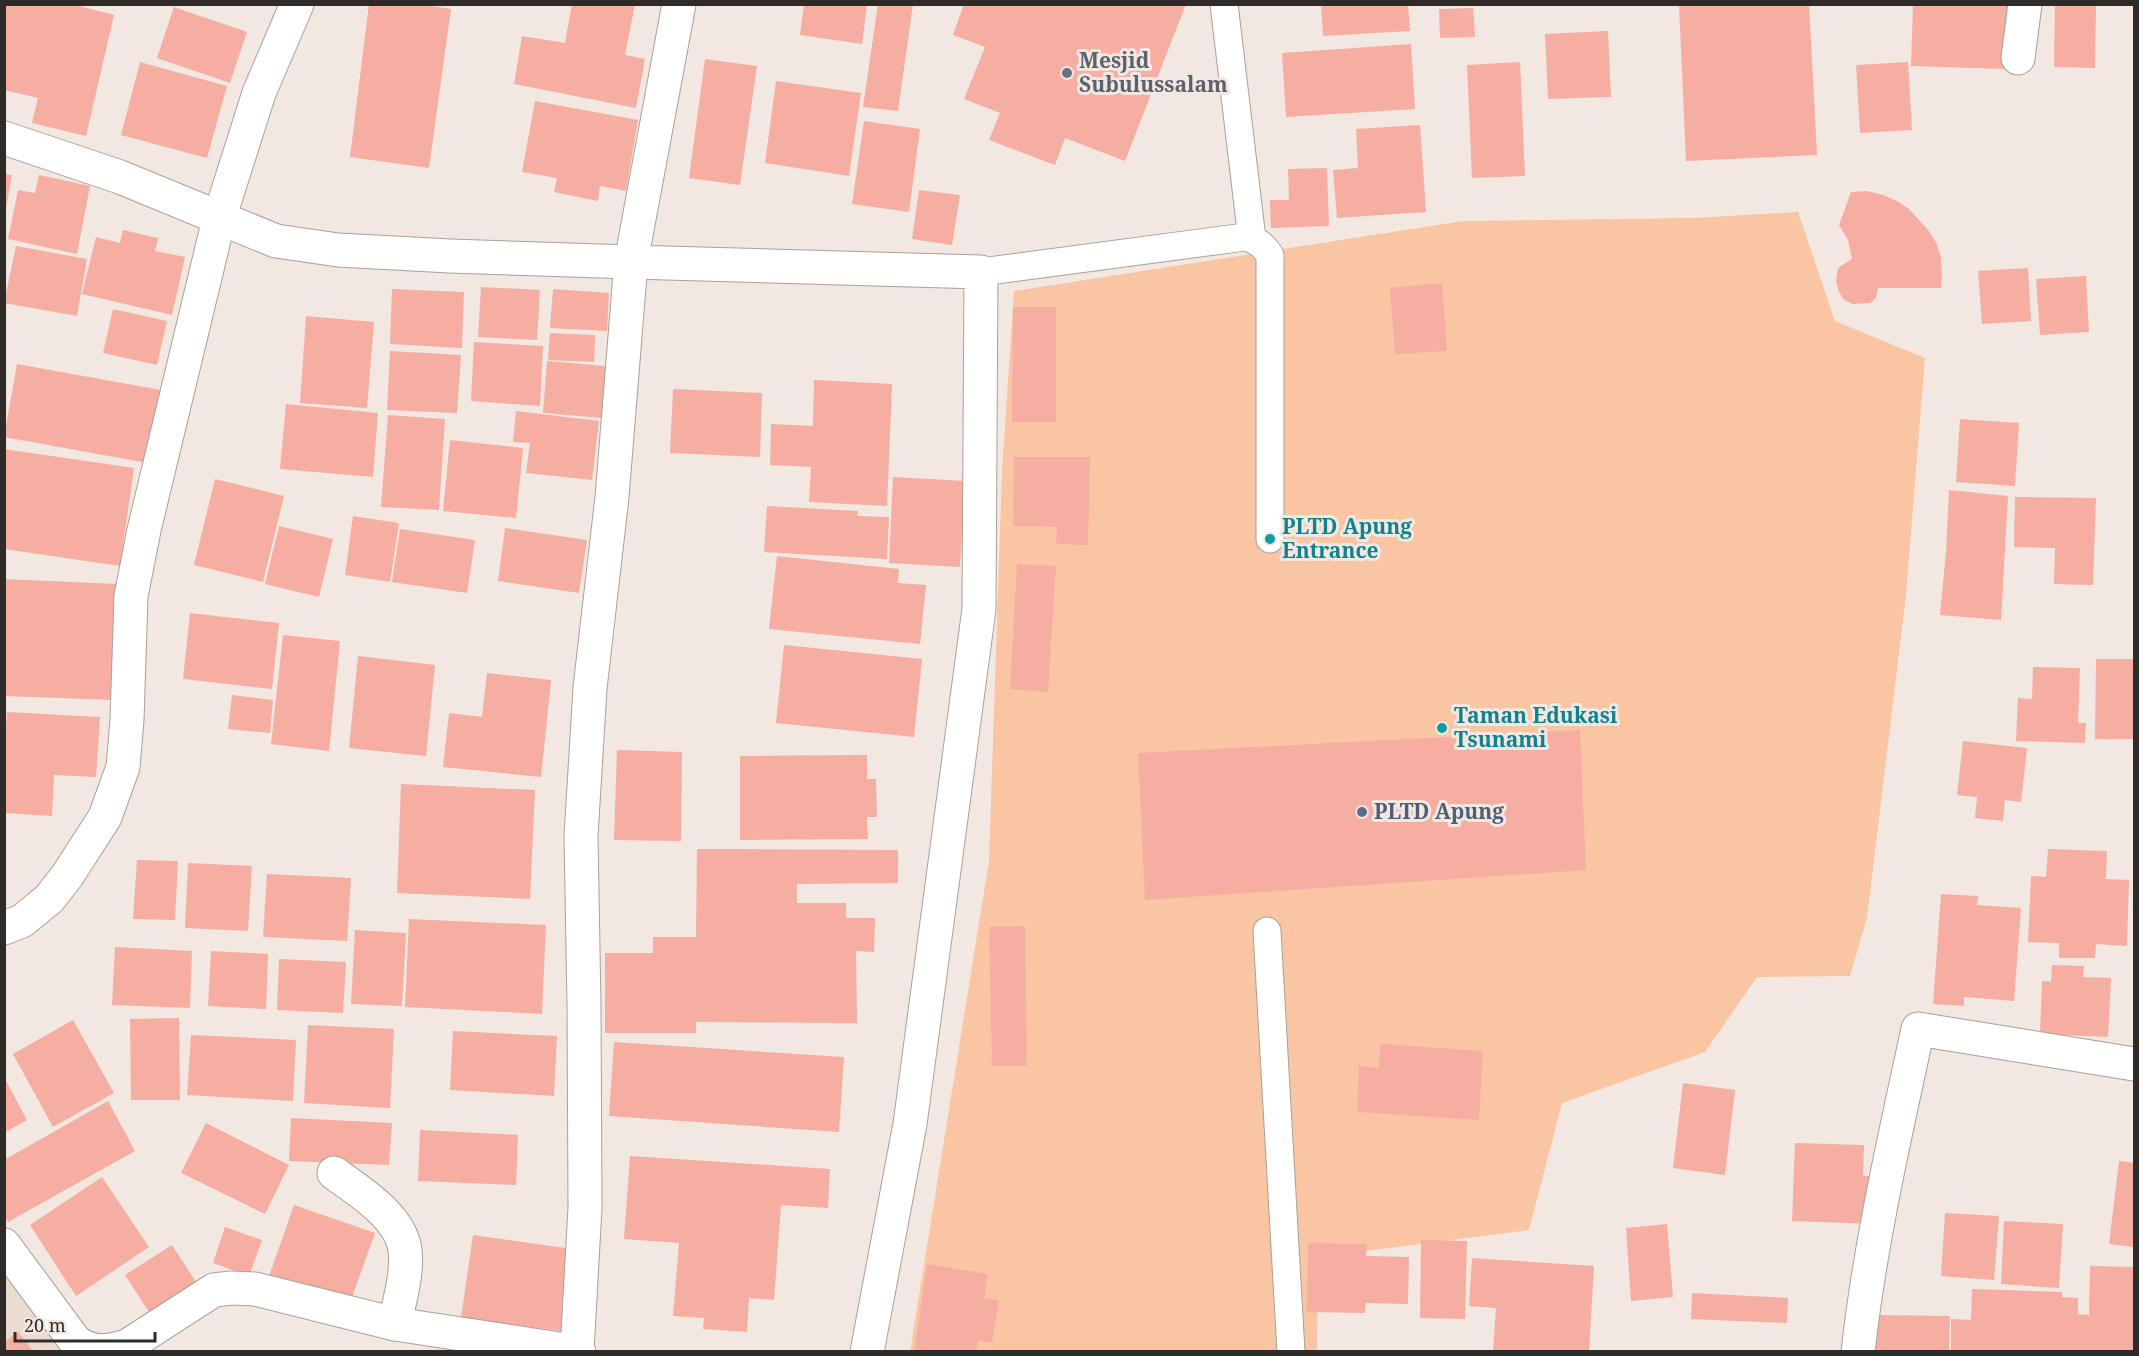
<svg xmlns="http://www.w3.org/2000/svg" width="2139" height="1356" font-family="'Noto Serif',serif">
  <rect width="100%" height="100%" fill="#f2e8e1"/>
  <path fill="#ecdbd0" d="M5 1259 80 1351H5Z"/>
  <path fill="#fac5a3" d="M1798 212 1835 321 1925 358 1906 595 1867 918 1850 976 1757 977 1705 1052 1562 1103 1529 1230 1318 1257 1317 1351 910 1352 989 861 1002 471 1014 291 1463 221 1693 218Z"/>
  <g fill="#f6ada2">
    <path d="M4 4H71L114 15 86 136 32 123 38 98 4 90Z"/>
    <path d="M369 4H418L451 9 429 168 350 157Z"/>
    <path d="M572 4H635L625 55 645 59 636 108 514 84 522 36 565 43Z"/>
    <path d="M804 4H867L862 44 800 35Z"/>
    <path d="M878 4H913L898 111 863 107Z"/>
    <path d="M964 4H1186L1125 161 1065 138 1055 165 989 140 1000 113 964 99 985 47 953 35Z"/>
    <path d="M1321 4H1408L1410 31 1323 36Z"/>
    <path d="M1809 4 1817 155 1686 161 1679 5Z"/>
    <path d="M1913 4H2007L2006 69 1911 66Z"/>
    <path d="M2055 5H2096L2095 68 2054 67Z"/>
    <path d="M174 7 247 32 230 83 157 58Z"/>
    <path d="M1473 8 1475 37 1440 38 1439 9Z"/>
    <path d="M1608 31 1611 97 1548 99 1545 34Z"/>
    <path d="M1411 44 1415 109 1286 117 1282 53Z"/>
    <path d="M705 59 757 66 740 185 689 178Z"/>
    <path d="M140 62 227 86 207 158 121 135Z"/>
    <path d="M1520 62 1525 176 1472 178 1467 65Z"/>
    <path d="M1908 62 1912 130 1860 133 1856 65Z"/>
    <path d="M776 81 861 93 849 176 765 163Z"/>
    <path d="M535 101 638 120 626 191 600 186 598 201 554 192 557 178 522 172Z"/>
    <path d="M864 121 920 129 909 212 852 204Z"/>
    <path d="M1420 125 1426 212 1337 218 1333 170 1358 168 1356 129Z"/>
    <path d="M1327 168 1329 226 1271 228 1270 200H1289L1288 169Z"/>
    <path d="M4 174 12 175 6 208H4Z"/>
    <path d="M39 175 90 186 77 254 8 239 18 190 35 193Z"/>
    <path d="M919 190 960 195 952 245 912 239Z"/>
    <path d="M1867 191 1883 195 1897 201 1909 209 1929 231 1937 244 1941 258 1942 274 1941 288H1878L1876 298 1870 303 1853 304 1844 300 1839 292 1836 281 1838 268 1852 259 1848 240 1839 225 1851 192Z"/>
    <path d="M123 230 158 238 155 251 185 257 172 315 82 294 96 237 120 243Z"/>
    <path d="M16 246 87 259 77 316 4 303Z"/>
    <path d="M2028 268 2031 321 1982 324 1978 271Z"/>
    <path d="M2086 276 2089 332 2040 335 2036 279Z"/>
    <path d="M1442 283 1447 351 1395 354 1390 288Z"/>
    <path d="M481 287 540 290 537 340 478 337Z"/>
    <path d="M392 289 464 292 462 348 390 344Z"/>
    <path d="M553 289 609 293 607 331 550 328Z"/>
    <path d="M1013 307H1056V422H1012Z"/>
    <path d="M113 309 167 321 157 365 103 353Z"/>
    <path d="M306 316 374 322 367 408 300 403Z"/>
    <path d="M550 333 595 335 594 362 548 360Z"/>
    <path d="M474 342 543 346 540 406 471 401Z"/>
    <path d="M390 351 461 355 457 413 387 410Z"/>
    <path d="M547 361 606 366 602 418 543 413Z"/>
    <path d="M17 364 161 390 147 463 4 437Z"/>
    <path d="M814 380 892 384 887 506 809 502 811 467 770 465 771 424 813 426Z"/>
    <path d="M673 389 762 393 760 457 670 453Z"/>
    <path d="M286 404 378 413 373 477 280 469Z"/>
    <path d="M516 411 599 421 592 480 526 473 530 443 513 442Z"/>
    <path d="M388 415 445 419 439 510 381 507Z"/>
    <path d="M1960 419 2019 423 2015 486 1956 482Z"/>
    <path d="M450 440 523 448 516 518 443 511Z"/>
    <path d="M4 449 134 468 120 566 4 549Z"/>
    <path d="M1014 457H1090L1088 545 1056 544 1057 527 1013 526Z"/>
    <path d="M893 477 965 481 960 567 889 563Z"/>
    <path d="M215 479 284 496 263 582 194 565Z"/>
    <path d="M1949 490 2008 496 2001 620 1940 615 1946 552Z"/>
    <path d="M2015 497 2096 498 2093 585 2054 584 2055 548 2014 547Z"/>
    <path d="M767 506 858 511 857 516 889 517 887 559 764 552Z"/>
    <path d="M353 516 399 523 390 582 345 575Z"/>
    <path d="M279 526 333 539 319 597 265 584Z"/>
    <path d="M505 528 587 540 579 593 498 581Z"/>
    <path d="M400 529 475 540 467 593 392 582Z"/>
    <path d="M777 556 899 569 898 583 926 585 920 644 769 629Z"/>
    <path d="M1017 564 1056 566 1048 692 1010 689Z"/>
    <path d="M4 579 117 584 113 700 4 696Z"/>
    <path d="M190 613 279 623 272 689 183 679Z"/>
    <path d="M283 635 340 641 329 751 271 744Z"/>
    <path d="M784 645 922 659 914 737 776 723Z"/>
    <path d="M358 656 435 665 426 756 349 748Z"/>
    <path d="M2096 659H2134V739H2095Z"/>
    <path d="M2033 667 2080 668 2078 723H2086L2085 743 2016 741 2018 698 2032 699Z"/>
    <path d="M487 673 551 680 541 777 443 767 449 713 482 717Z"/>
    <path d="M232 695 273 700 270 733 228 729Z"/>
    <path d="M7 712 100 717 96 777 54 775 52 816 4 813V758Z"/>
    <path d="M1580 730 1586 870 1145 900 1138 753Z"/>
    <path d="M1963 741 2027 748 2021 802 2005 800 2003 821 1975 818 1977 797 1957 795Z"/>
    <path d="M617 750 682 752 681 841 614 840Z"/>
    <path d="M867 755V779H876L877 817H867L868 839 740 840V756Z"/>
    <path d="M401 784 535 790 530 899 397 893Z"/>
    <path d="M697 849 898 850V883L797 884V903H846V918H875L874 952 856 951 857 1023 696 1022V1033H605V953H653V937H696Z"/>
    <path d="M2048 849 2107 851 2106 879 2129 880 2127 946 2096 944 2095 958H2059V943L2028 942 2031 876 2046 877Z"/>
    <path d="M137 860 178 861 175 920 133 919Z"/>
    <path d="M188 863 252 866 248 931 185 928Z"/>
    <path d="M267 874 351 878 347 941 263 937Z"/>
    <path d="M1941 894 1978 896 1977 905 2021 908 2014 1001 1964 997V1006L1933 1004Z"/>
    <path d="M409 919 546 925 542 1014 405 1007Z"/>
    <path d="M1025 926 1027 1066H992L989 927Z"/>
    <path d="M355 930 406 933 402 1006 351 1004Z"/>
    <path d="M115 947 192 951 190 1008 112 1005Z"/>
    <path d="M211 951 268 954 266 1009 208 1006Z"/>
    <path d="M279 959 346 962 343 1013 277 1010Z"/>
    <path d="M2052 965 2084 966 2083 977 2111 978 2108 1037 2040 1034 2042 981 2051 982Z"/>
    <path d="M179 1018 180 1100H131L130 1019Z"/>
    <path d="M73 1020 114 1093 53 1127 13 1054Z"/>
    <path d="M308 1025 394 1029 390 1108 304 1103Z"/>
    <path d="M453 1031 557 1036 554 1096 450 1090Z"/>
    <path d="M191 1035 296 1040 293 1101 187 1095Z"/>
    <path d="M614 1042 844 1057 839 1132 609 1116Z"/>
    <path d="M1380 1044 1483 1051 1479 1120 1357 1112 1359 1066 1379 1068Z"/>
    <path d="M4 1077 27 1120 4 1133Z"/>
    <path d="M1683 1083 1735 1090 1725 1175 1673 1168Z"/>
    <path d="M108 1101 135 1151 8 1222 4 1216V1160Z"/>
    <path d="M291 1118 392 1123 389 1165 289 1161Z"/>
    <path d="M206 1123 289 1165 265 1214 181 1173Z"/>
    <path d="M420 1130 518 1135 516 1185 418 1181Z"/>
    <path d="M1795 1143 1864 1145 1863 1176H1878L1875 1224 1792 1221Z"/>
    <path d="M630 1156 830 1169 828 1208 781 1205 774 1300 749 1298 747 1332 703 1329 704 1318 673 1316 679 1243 624 1239Z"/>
    <path d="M2119 1161 2134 1163V1247L2109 1244Z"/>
    <path d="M102 1177 149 1247 76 1296 30 1225Z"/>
    <path d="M294 1205 375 1233 347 1311 267 1282Z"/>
    <path d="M1945 1213 1999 1216 1994 1280 1941 1276Z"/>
    <path d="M2004 1221 2063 1224 2059 1288 2001 1284Z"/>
    <path d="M1667 1224 1673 1297 1631 1301 1626 1228Z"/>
    <path d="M225 1227 262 1240 249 1276 213 1263Z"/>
    <path d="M473 1235 580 1250 569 1332 461 1318Z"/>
    <path d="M1421 1240 1467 1241 1465 1319 1420 1318Z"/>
    <path d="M1308 1243 1367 1244 1366 1256 1409 1257 1408 1304 1366 1303 1365 1313 1307 1312Z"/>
    <path d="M172 1245 196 1282 149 1312 125 1275Z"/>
    <path d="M1472 1258 1594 1266 1589 1352H1493L1496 1308 1469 1306Z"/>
    <path d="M927 1264 988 1274 984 1298 999 1300 992 1343 978 1340 976 1352H914Z"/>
    <path d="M2090 1266 2134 1267V1352H1951V1319L1971 1320 1972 1289 2062 1292V1297L2078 1298V1314L2089 1315Z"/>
    <path d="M1692 1293 1788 1298 1787 1323 1691 1319Z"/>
    <path d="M1875 1315 1950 1316 1949 1352H1875Z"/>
    <path d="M18 1332 34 1352H4V1342Z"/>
  </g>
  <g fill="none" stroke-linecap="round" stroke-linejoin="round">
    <g stroke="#aaa09a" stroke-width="29">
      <g id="service">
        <path d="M1224 4 1252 239"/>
        <path d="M981 272 1245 237C1257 240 1263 245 1270 255V539"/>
        <path d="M1267 931 1291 1352"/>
      </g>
    </g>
    <g stroke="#aaa09a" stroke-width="35">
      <g id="minor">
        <path d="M679 4 631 262 981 272 979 609 910 1124 867 1352"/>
        <path d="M2018 58 2025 4"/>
        <path d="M4 138 120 177 276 241 338 250 450 256 631 262 612 497 590 688 581 836 584 1006 585 1208 577 1351"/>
        <path d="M4 928 22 921 49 899 67 876 105 817 123 767 127 720 131 596 144 530 219 219 259 93 297 4"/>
        <path d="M334 1173C359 1191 401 1217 405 1250 408 1274 399 1301 395 1324"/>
        <path d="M4 1245 75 1341C92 1354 107 1352 127 1346L214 1290 232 1288 255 1289 395 1324 579 1352"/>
        <path d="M1858 1352C1870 1243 1895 1136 1918 1029L2134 1064"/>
      </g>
    </g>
    <use href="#service" stroke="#fff" stroke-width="27"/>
    <use href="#minor" stroke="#fff" stroke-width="33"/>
  </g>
  <circle fill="#6b7280" stroke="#f2e8e1" stroke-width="2" cx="1067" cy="73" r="6"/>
  <g fill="#0f9aa8" stroke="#f2e8e1" stroke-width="2">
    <circle cx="1270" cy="539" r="6"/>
    <circle cx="1442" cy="728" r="6"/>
  </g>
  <circle fill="#5c6f8a" stroke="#f2e8e1" stroke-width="2" cx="1362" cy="812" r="6"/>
  <g text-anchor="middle" stroke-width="6" stroke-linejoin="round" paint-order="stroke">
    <g font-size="21" font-weight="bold" fill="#5b616d" stroke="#f2e8e1" text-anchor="start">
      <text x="1079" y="68">Mesjid<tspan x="1079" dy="24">Subulussalam</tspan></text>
    </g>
    <g font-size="21" font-weight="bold" fill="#0d838f" stroke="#f2e8e1" text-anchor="start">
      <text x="1282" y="534">PLTD Apung<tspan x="1282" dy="24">Entrance</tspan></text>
      <text x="1454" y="723">Taman Edukasi<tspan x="1454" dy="24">Tsunami</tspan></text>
    </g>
    <g font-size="21" font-weight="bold" fill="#4e5e75" stroke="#f2e8e1" text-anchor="start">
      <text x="1374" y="819">PLTD Apung</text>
    </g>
  </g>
  <rect width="2139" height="1356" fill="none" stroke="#2f2b28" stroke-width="12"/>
  <path d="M15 1332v9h140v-9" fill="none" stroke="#2f2b28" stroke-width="3"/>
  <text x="24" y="1332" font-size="18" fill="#2f2b28" stroke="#f2e8e1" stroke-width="4.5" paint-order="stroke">20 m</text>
</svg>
